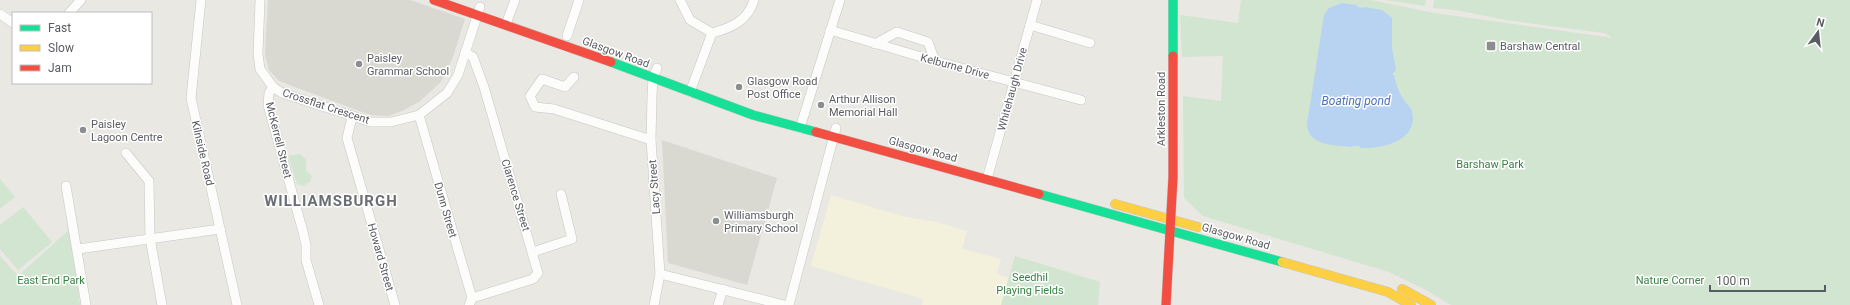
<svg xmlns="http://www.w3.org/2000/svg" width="1850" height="305" font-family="Roboto,sans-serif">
  <rect width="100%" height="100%" fill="#e9e8e3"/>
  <path fill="#f3f0dc" d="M831 195 906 217 937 222 967 231 962 249 1001 259 997 274 1009 278 1001 305H922L923 299 811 266Z"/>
  <g fill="#d9d8d1">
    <path d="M268 0H410L465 19 453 57 441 82 419 102 402 111 388 116 370 115 279 81 269 70 265 55Z"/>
    <path d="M662 140 777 178 747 285 668 263Z"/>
  </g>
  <g fill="#d1e5d1">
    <path d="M1241 0H1371L1434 13 1613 38 1604 33 1506 20 1456 10 1433 8 1434 0H1850V305H1451L1426 290 1389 272 1203 216 1184 198 1183 96 1221 101 1223 56 1182 57 1180 15 1238 23Z"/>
    <path d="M1385 0H1426L1425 6Z"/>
    <path d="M300 154 306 159V171L312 176 310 182 303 186 297 184 288 156Z"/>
    <path d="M0 179 15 197 0 209Z"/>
    <path d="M23 207 52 242 18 270 0 249V225Z"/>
    <path d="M70 229 80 305H0V256L18 276Z"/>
    <path d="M1015 256 1100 282 1098 305H1001Z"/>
  </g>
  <path fill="#b8d2f2" d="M1342 3 1357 5V7L1363 8 1364 7 1382 10 1392 18V48L1396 69 1392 75H1394C1396 84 1399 94 1405 101 1407 105 1411 107 1412 111 1419 141 1382 149 1360 148V146H1353V147C1336 145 1308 147 1307 124L1324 15 1329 8Z"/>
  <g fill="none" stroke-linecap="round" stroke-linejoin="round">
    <g stroke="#c6c6c5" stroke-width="10">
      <g id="street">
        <path d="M201 0 191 98 237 305"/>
        <path d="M260 0 258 54 260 69 273 87 269 93 268 105 303 232 306 245V260L319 305"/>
        <path d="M680 0 690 20 712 33C731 28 748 21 754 0"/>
        <path d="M69 13 81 0"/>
        <path d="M0 14 13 23"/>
        <path d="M506 24 515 0"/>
        <path d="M1030 25 1090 43"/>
        <path d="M830 30 935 61 1081 100"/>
        <path d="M567 36 579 0"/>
        <path d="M875 44 897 32 928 42 935 61"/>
        <path d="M465 52 473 57 484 87 538 273 533 279 472 298"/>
        <path d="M574 77 565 87 542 79 530 96 535 107 554 109 651 140"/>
        <path d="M273 87 282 93 371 122H391L419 115 447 93 458 75 480 7"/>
        <path d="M690 92 712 33"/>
        <path d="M419 115 472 298 469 305"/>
        <path d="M352 117 347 138 395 305"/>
        <path d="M800 128 840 0"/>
        <path d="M126 153 149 181 150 238 162 305"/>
        <path d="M987 179 1037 0"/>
        <path d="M66 186 86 305"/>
        <path d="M78 249 220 229"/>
        <path d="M533 252 572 239 561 194"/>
        <path d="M660 274 784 305"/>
        <path d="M654 305 660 274 651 140 652 96 653 78 657 68"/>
        <path d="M718 305 723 289"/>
        <path d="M789 305 836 128"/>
      </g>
    </g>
    <g stroke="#c5c5c3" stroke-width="10">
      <g id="fast">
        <path d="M1173 0V56"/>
        <path d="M611 62 753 115 816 132"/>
        <path d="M1039 194 1282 262"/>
      </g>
    </g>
    <g stroke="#c5c5c3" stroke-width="10">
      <g id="slow">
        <path d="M1115 204 1198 227"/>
        <path d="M1282 262 1388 292 1411 305"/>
        <path d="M1402 289 1431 305"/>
      </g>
    </g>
    <g stroke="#c5c5c3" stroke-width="10">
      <g id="jam">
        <path d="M434 0 611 62"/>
        <path d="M816 132 1039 194"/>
        <path d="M1166 305 1173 177V56"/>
      </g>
    </g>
    <use href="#street" stroke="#fcfcfb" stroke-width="9"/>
    <use href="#fast" stroke="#16e098" stroke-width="9"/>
    <use href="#slow" stroke="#ffcf43" stroke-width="9"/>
    <use href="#jam" stroke="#f24e42" stroke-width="9"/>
  </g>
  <g fill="#8b8d8e" stroke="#fff" stroke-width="1.5">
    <rect x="1486" y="41" width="10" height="10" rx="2"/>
    <circle cx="359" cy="64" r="4"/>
    <circle cx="739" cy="87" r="4"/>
    <circle cx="821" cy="105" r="4"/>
    <circle cx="83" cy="130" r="4"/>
    <circle cx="716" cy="221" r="4"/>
  </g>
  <g text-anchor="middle" stroke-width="3" stroke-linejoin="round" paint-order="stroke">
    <g font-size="11" fill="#595c61" stroke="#fff" text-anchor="start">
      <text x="1500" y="50">Barshaw Central</text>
      <text x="367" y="62">Paisley<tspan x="367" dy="13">Grammar School</tspan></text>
      <text x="747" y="85">Glasgow Road<tspan x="747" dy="13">Post Office</tspan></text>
      <text x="829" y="103">Arthur Allison<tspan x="829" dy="13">Memorial Hall</tspan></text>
      <text x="91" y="128">Paisley<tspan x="91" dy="13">Lagoon Centre</tspan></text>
      <text x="724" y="219">Williamsburgh<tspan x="724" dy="13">Primary School</tspan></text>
    </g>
    <g font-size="11" fill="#595c61" stroke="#fff">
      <text transform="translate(616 52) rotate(20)" y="4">Glasgow Road</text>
      <text transform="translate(955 66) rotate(15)" y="4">Kelburne Drive</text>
      <text transform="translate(1012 89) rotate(-75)" y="4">Whitehaugh Drive</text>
      <text transform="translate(326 106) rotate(18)" y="4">Crossflat Crescent</text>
      <text transform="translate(1161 109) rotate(-90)" y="4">Arkleston Road</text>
      <text transform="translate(279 140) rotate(76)" y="4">McKerrell Street</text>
      <text transform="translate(923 149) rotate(15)" y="4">Glasgow Road</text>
      <text transform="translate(203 153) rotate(77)" y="4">Kilnside Road</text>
      <text transform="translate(654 187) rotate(-94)" y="4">Lacy Street</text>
      <text transform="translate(516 195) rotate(73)" y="4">Clarence Street</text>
      <text transform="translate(446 210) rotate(74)" y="4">Dunn Street</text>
      <text transform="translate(1236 236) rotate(16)" y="4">Glasgow Road</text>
      <text transform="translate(381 257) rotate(74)" y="4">Howard Street</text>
    </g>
    <g font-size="11" fill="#398045" stroke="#fff">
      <text x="1490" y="168">Barshaw Park</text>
      <text x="1030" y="281">Seedhil<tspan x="1030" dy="13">Playing Fields</tspan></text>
      <text x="51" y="284">East End Park</text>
      <text x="1670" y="284">Nature Corner</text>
    </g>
    <g font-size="12" font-style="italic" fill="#4871ba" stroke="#fff">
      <text x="1356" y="105">Boating pond</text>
    </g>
    <g font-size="15" font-weight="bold" letter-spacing="1" fill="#6a6d73" stroke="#fff">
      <text x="331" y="206">WILLIAMSBURGH</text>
    </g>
  </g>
  <rect x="12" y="12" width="140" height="72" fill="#ffffff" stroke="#bdbec0"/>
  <rect x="20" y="25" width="20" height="6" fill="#16e098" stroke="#bdbec0"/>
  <text x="48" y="32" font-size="12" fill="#595c61">Fast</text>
  <rect x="20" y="45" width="20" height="6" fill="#ffcf43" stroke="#bdbec0"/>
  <text x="48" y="52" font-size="12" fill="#595c61">Slow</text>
  <rect x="20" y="65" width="20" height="6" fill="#f24e42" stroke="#bdbec0"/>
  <text x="48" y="72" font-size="12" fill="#595c61">Jam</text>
  <g transform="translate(1818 32) rotate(15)" stroke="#ffffff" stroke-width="3" paint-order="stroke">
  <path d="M0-3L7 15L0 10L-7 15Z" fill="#595c61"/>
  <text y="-6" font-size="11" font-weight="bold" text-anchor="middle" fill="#595c61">N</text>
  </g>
  <path d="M1710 285v6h115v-6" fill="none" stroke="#595c61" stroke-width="2"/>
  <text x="1716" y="285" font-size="12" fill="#595c61" stroke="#ffffff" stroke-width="3" paint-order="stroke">100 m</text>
</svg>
